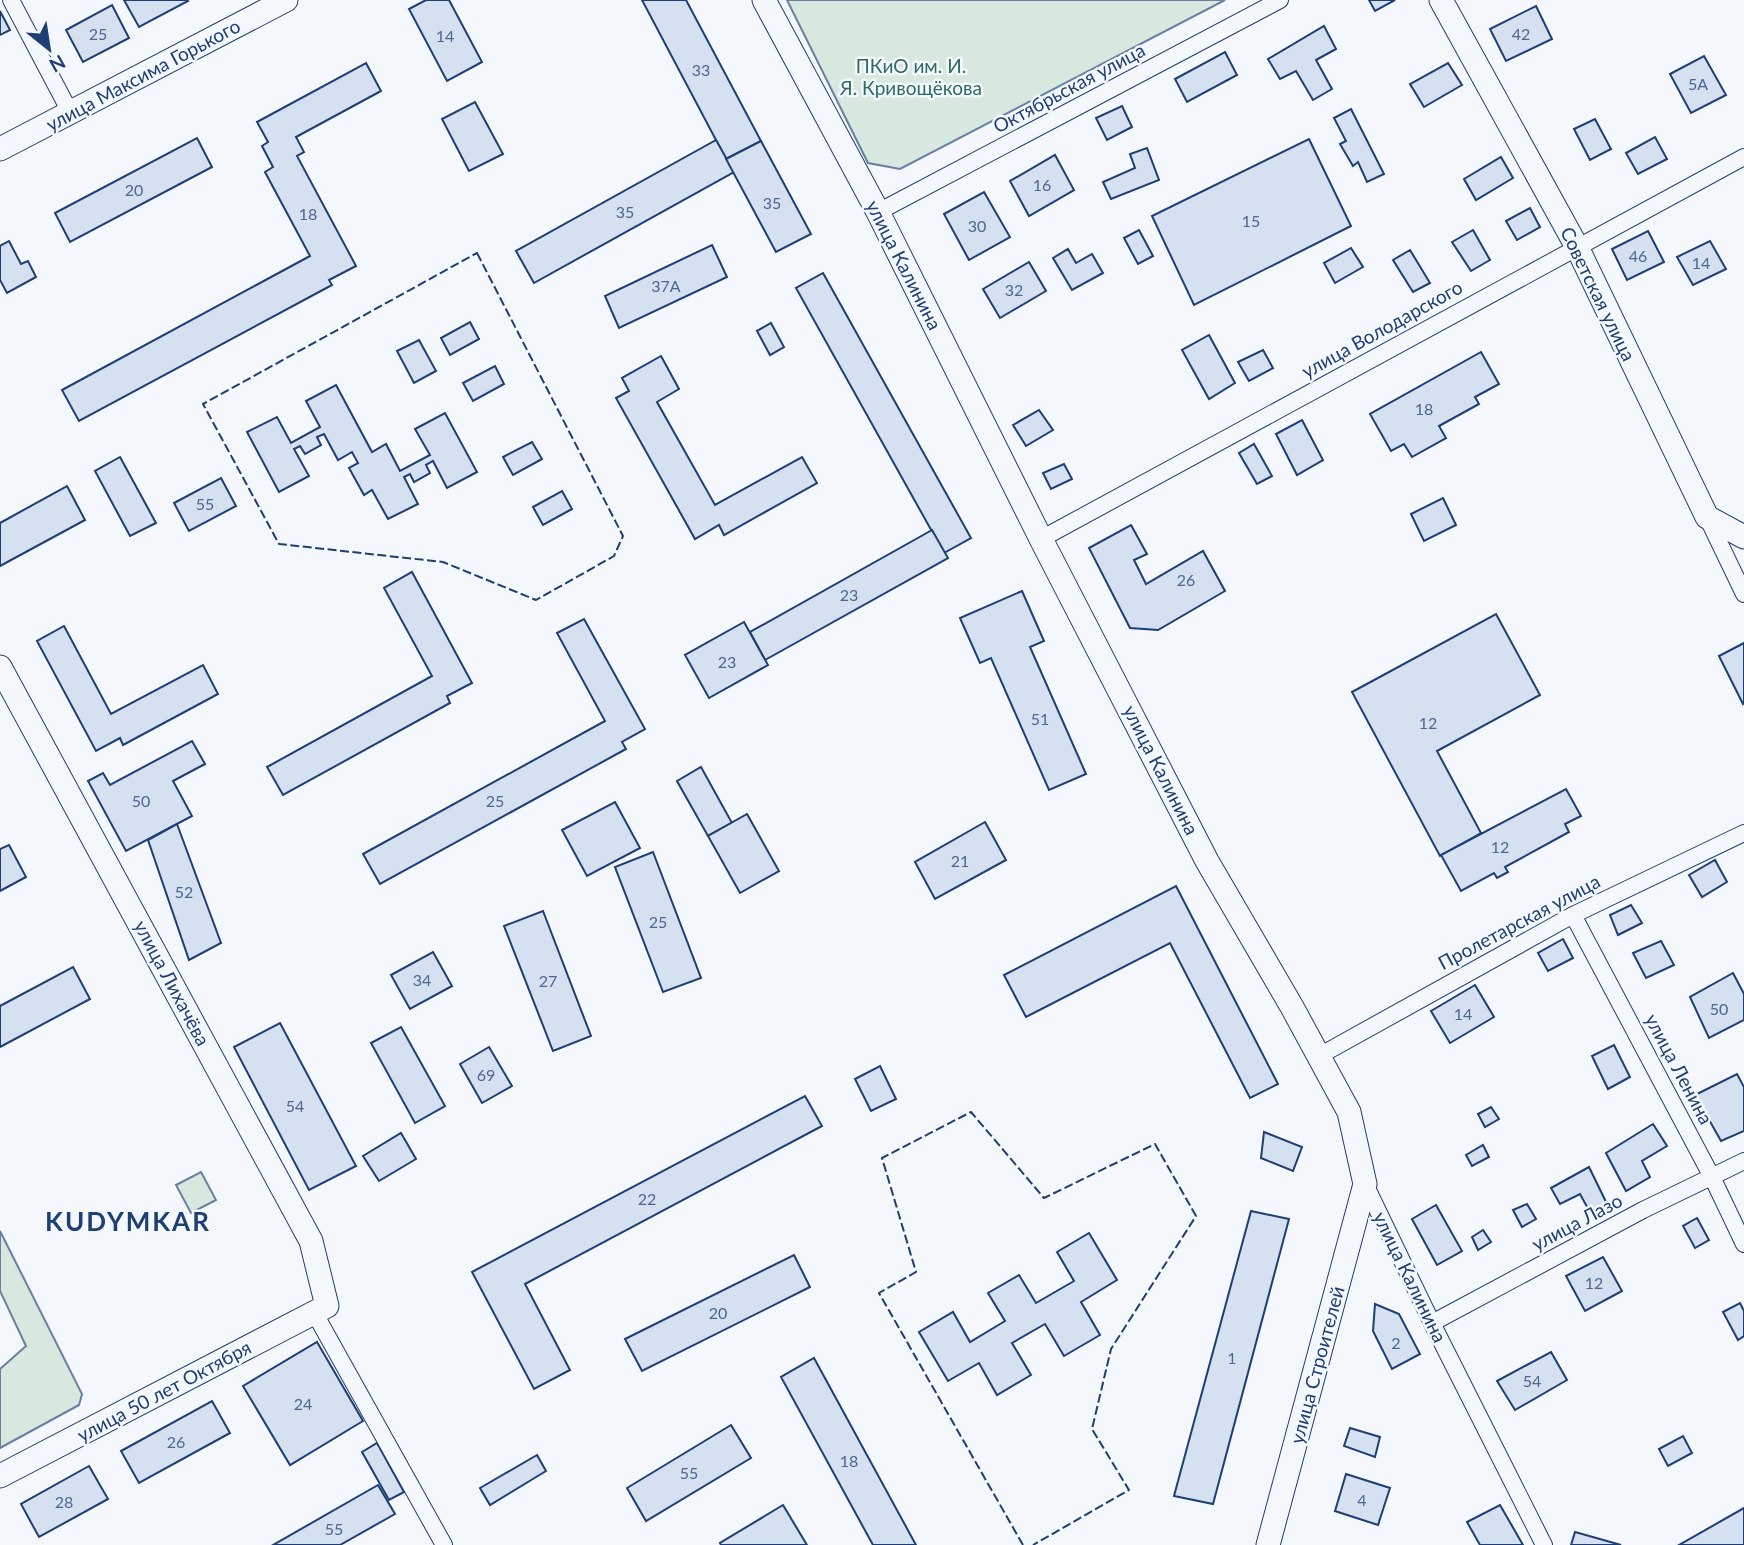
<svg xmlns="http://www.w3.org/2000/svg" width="1744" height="1545" font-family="Lato,sans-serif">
  <rect width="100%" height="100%" fill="#f4f7fb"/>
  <g fill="#d7e8df" stroke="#687fa3" stroke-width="2">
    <path d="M787 0H1225L900 169 868 163Z"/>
    <path d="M201 1172 216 1200 191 1213 176 1185Z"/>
    <path d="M0 1231 82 1394 79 1405 0 1448V1369L26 1346 0 1291Z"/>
  </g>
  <g fill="#d5e0f0" stroke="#1d3f73" stroke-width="2">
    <path d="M124 0H187L188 1 139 27Z"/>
    <path d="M426 0H449L482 62 447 81 409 9Z"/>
    <path d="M642 0H686L761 141 726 159Z"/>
    <path d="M1369 0H1395L1375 11Z"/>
    <path d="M112 5 129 38 83 62 66 30Z"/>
    <path d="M1536 6 1552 39 1506 61 1490 29Z"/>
    <path d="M0 11 10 30 0 35Z"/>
    <path d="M1324 26 1336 49 1316 60 1332 89 1313 100 1296 71 1280 79 1268 59Z"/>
    <path d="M1225 52 1237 75 1187 102 1175 79Z"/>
    <path d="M1704 56 1726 95 1691 113 1670 74Z"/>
    <path d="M366 63 381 91 296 137 304 152 297 156 356 266 329 280 332 285 79 421 62 390 310 256 265 172 273 167 262 146 268 142 257 122Z"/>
    <path d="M1448 63 1462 85 1424 107 1410 84Z"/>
    <path d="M475 102 503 154 469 171 442 119Z"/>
    <path d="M1122 106 1132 127 1107 140 1096 118Z"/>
    <path d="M1351 109 1384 174 1367 182 1358 162 1353 166 1340 144 1346 141 1334 118Z"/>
    <path d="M1595 119 1611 149 1590 160 1574 129Z"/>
    <path d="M1655 137 1667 159 1638 174 1626 153Z"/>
    <path d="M197 138 212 167 70 242 55 213Z"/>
    <path d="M1309 139 1351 226 1194 305 1152 216Z"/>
    <path d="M716 140 734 172 534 283 516 251Z"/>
    <path d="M761 141 811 234 776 252 726 159Z"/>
    <path d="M1147 148 1159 180 1111 199 1103 182 1135 168 1130 154Z"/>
    <path d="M1055 155 1074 190 1029 216 1010 181Z"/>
    <path d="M1501 157 1513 178 1476 200 1464 179Z"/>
    <path d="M984 192 1010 237 969 260 944 214Z"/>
    <path d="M1530 208 1540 227 1517 240 1506 221Z"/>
    <path d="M1139 230 1153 256 1138 264 1124 238Z"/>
    <path d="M1473 230 1490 260 1471 271 1452 242Z"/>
    <path d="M1648 231 1664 262 1627 280 1612 249Z"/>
    <path d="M9 241 21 264 28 261 36 277 7 293 0 280V246Z"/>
    <path d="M1710 241 1726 269 1693 285 1677 257Z"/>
    <path d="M712 245 727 277 619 328 605 296Z"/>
    <path d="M1351 248 1363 267 1335 283 1324 263Z"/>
    <path d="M1068 249 1076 263 1092 254 1103 273 1072 290 1053 258Z"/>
    <path d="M1410 250 1430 283 1413 292 1393 260Z"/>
    <path d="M1029 262 1046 291 1000 318 983 289Z"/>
    <path d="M823 273 971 538 944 553 796 288Z"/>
    <path d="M470 322 479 339 450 355 441 338Z"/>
    <path d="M771 323 784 347 770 355 757 331Z"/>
    <path d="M1209 335 1235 383 1209 399 1182 350Z"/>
    <path d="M419 340 436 371 414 383 397 351Z"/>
    <path d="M1263 350 1273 368 1249 381 1238 362Z"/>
    <path d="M1481 352 1499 384 1475 397 1479 404 1439 426 1446 438 1412 457 1404 444 1391 451 1370 414Z"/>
    <path d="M661 356 679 389 657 402 715 505 802 457 817 483 724 535 719 525 695 539 616 398 629 391 622 378Z"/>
    <path d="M495 366 504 384 473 401 463 383Z"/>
    <path d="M336 385 372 452 386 444 400 471 430 455 415 429 445 413 477 472 447 488 433 461 426 465 430 473 414 482 410 474 404 477 418 504 388 519 372 490 364 495 349 468 358 463 352 452 338 460 324 434 317 437 321 445 305 454 300 446 294 449 309 476 279 492 247 432 277 417 291 443 320 427 306 401Z"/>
    <path d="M1039 410 1053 430 1026 446 1013 425Z"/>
    <path d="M1302 420 1323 460 1297 475 1276 434Z"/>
    <path d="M532 442 542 459 513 475 503 457Z"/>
    <path d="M1254 444 1272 476 1257 484 1239 453Z"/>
    <path d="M120 457 156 523 130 536 95 471Z"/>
    <path d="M1064 464 1072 479 1051 489 1043 473Z"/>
    <path d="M221 478 236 506 189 531 174 503Z"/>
    <path d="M67 486 85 520 0 566V523Z"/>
    <path d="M562 491 572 509 543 525 533 507Z"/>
    <path d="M1443 498 1456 525 1424 541 1411 514Z"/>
    <path d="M1131 525 1147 554 1134 560 1146 584 1203 551 1225 591 1158 630 1130 628 1089 548Z"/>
    <path d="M932 530 948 558 765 660 750 632Z"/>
    <path d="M412 572 472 683 447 696 450 703 283 795 267 767 432 676 384 588Z"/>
    <path d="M1022 591 1044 641 1030 647 1086 774 1049 790 991 658 980 663 960 618Z"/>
    <path d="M1496 614 1540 695 1437 751 1481 833 1440 856 1352 692Z"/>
    <path d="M584 619 645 729 622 742 626 749 380 884 363 854 605 721 557 633Z"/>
    <path d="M744 622 768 665 709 698 685 655Z"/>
    <path d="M64 626 111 714 203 665 218 694 123 745 120 738 96 751 37 641Z"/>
    <path d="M1744 643V703L1743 704 1719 656Z"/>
    <path d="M192 741 205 764 173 781 192 816 126 851 88 781 103 773 110 785Z"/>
    <path d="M701 767 732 823 708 836 677 781Z"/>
    <path d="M1566 789 1581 816 1565 824 1569 832 1505 867 1508 872 1497 878 1494 873 1461 891 1441 855Z"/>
    <path d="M615 802 640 848 587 876 562 830Z"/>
    <path d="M747 814 779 871 740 893 708 836Z"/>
    <path d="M985 822 1006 860 935 899 915 862Z"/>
    <path d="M177 824 221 943 189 960 148 840Z"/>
    <path d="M9 845 26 877 0 891V849Z"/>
    <path d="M653 852 701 978 663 992 615 867Z"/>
    <path d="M1715 860 1727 882 1702 897 1689 875Z"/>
    <path d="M1176 886 1278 1084 1250 1098 1170 943 1026 1017 1004 975Z"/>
    <path d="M1631 905 1642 923 1618 935 1610 915Z"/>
    <path d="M543 911 591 1036 553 1051 504 926Z"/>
    <path d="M1563 939 1573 958 1548 971 1538 953Z"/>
    <path d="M1661 941 1674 965 1646 978 1633 953Z"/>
    <path d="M433 952 452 986 410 1009 391 975Z"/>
    <path d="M73 967 90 999 0 1047V1006Z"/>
    <path d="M1733 973 1744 994V1020L1709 1038 1690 997Z"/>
    <path d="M1475 985 1494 1017 1450 1043 1431 1011Z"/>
    <path d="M280 1023 356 1166 309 1190 234 1047Z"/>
    <path d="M401 1027 445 1106 415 1123 371 1043Z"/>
    <path d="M1614 1045 1630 1077 1608 1089 1592 1056Z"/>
    <path d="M489 1047 512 1086 482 1103 460 1064Z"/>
    <path d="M880 1066 896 1099 871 1111 855 1079Z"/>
    <path d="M1737 1074 1744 1087V1131L1721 1141 1695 1095Z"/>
    <path d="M805 1096 822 1126 525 1284 570 1370 534 1389 472 1272Z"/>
    <path d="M1491 1107 1499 1119 1485 1127 1478 1114Z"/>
    <path d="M1653 1124 1667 1146 1642 1161 1650 1177 1626 1191 1606 1153Z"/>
    <path d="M1264 1132 1302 1147 1293 1171 1261 1158Z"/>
    <path d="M401 1133 416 1159 379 1181 363 1156Z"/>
    <path d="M1483 1145 1489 1157 1472 1166 1466 1155Z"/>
    <path d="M1589 1167 1607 1204 1591 1214 1580 1194 1560 1204 1551 1188Z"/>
    <path d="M1527 1204 1536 1219 1522 1227 1513 1210Z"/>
    <path d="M1436 1205 1462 1251 1437 1265 1412 1219Z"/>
    <path d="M1251 1211 1289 1219 1213 1504 1174 1496Z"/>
    <path d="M1697 1218 1709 1240 1695 1248 1683 1226Z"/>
    <path d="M1483 1230 1491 1242 1478 1250 1472 1237Z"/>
    <path d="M1089 1233 1117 1280 1081 1302 1100 1335 1064 1356 1045 1324 1012 1343 1031 1375 997 1395 979 1363 948 1381 919 1332 953 1312 970 1342 1005 1321 988 1293 1019 1275 1036 1303 1074 1281 1057 1252Z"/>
    <path d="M794 1255 810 1287 642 1371 625 1339Z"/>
    <path d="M1603 1257 1622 1291 1585 1311 1566 1276Z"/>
    <path d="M1740 1303 1744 1311V1336L1738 1340 1723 1312Z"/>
    <path d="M1375 1304 1399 1314 1420 1354 1392 1369 1373 1331Z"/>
    <path d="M317 1342 363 1421 290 1465 243 1386Z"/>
    <path d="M1551 1352 1567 1380 1515 1410 1497 1381Z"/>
    <path d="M814 1358 916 1545H873L781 1377Z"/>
    <path d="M212 1401 230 1433 139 1483 121 1451Z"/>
    <path d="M731 1425 751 1458 646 1521 627 1488Z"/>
    <path d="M1350 1428 1380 1437 1375 1457 1344 1446Z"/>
    <path d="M1683 1436 1692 1453 1668 1466 1659 1449Z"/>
    <path d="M377 1443 404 1492 389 1500 362 1452Z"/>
    <path d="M537 1455 546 1471 490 1505 480 1488Z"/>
    <path d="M89 1466 108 1499 39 1537 21 1504Z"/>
    <path d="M1346 1474 1390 1488 1378 1525 1335 1511Z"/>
    <path d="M378 1485 395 1514 340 1545H273Z"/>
    <path d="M783 1505 807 1545H721L720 1543Z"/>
    <path d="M1500 1505 1523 1545H1480L1467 1522Z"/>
    <path d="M1744 1508V1545H1679Z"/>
    <path d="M1575 1532 1621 1545H1571Z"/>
  </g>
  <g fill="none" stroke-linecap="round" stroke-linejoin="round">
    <g stroke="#1d3f73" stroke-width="18">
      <g id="street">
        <path d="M11 0 70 112"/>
        <path d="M878 212 1280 0"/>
        <path d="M1707 517 1744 594"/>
        <path d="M1041 539 1744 157"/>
        <path d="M1573 915 1712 1177 1744 1244"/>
        <path d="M1319 1056 1573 915 1744 833"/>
        <path d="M1365 1184 1432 1323 1544 1545"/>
        <path d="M314 1312 444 1545"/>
        <path d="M1432 1323 1643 1210 1744 1161"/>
      </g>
    </g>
    <g stroke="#1d3f73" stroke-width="25">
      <g id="secondary">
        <path d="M764 0 878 212 1041 539 1207 861 1292 1007 1349 1112 1365 1184 1268 1545"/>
        <path d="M1441 0 1577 247 1707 517 1744 537"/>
        <path d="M0 149 286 0"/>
        <path d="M0 667 311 1241 327 1306 0 1476"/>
      </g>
    </g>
    <use href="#street" stroke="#f4f7fb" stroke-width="16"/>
    <use href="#secondary" stroke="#f4f7fb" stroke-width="23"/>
    <g stroke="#1d3f73" stroke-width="2" stroke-dasharray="9 3.5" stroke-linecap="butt">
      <path d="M477 253 623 536 614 556 536 600 443 562 279 544 203 404Z"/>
      <path d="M1023 1545 879 1293 916 1272 882 1158 971 1112 1044 1198 1155 1144 1196 1216 1111 1349 1092 1429 1129 1490 1033 1545"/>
    </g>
  </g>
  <g text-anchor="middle" stroke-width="5" stroke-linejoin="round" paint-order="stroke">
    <g font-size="16" fill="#4b6792">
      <text x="98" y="40">25</text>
      <text x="1521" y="40">42</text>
      <text x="445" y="42">14</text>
      <text x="701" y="76">33</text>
      <text x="1698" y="90">5А</text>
      <text x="1042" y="191">16</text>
      <text x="134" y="196">20</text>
      <text x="772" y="209">35</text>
      <text x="625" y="218">35</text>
      <text x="308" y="220">18</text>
      <text x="1251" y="227">15</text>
      <text x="977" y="232">30</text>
      <text x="1638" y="262">46</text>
      <text x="1701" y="269">14</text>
      <text x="666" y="292">37А</text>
      <text x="1014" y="296">32</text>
      <text x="1424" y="415">18</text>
      <text x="205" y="510">55</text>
      <text x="1186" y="586">26</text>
      <text x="849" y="601">23</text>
      <text x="727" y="668">23</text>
      <text x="1040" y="725">51</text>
      <text x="1428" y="729">12</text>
      <text x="141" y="807">50</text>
      <text x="495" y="807">25</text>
      <text x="1500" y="853">12</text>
      <text x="960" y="867">21</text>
      <text x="184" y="898">52</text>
      <text x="658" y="928">25</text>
      <text x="422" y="986">34</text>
      <text x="548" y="987">27</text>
      <text x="1719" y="1015">50</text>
      <text x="1463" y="1020">14</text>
      <text x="486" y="1081">69</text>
      <text x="295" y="1112">54</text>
      <text x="647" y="1205">22</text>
      <text x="1594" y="1289">12</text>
      <text x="718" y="1319">20</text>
      <text x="1396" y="1349">2</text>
      <text x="1232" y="1364">1</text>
      <text x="1532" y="1387">54</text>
      <text x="303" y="1410">24</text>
      <text x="176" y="1448">26</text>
      <text x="849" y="1467">18</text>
      <text x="689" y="1479">55</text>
      <text x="1362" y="1506">4</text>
      <text x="64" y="1508">28</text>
      <text x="334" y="1535">55</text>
    </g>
    <g font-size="19" fill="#2c6c60" stroke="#f4f7fb">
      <text x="911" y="73">ПКиО им. И.<tspan x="911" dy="22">Я. Кривощёкова</tspan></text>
    </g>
    <g font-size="19" fill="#1d3f73" stroke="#f4f7fb">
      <text transform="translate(143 75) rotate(-28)" y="7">улица Максима Горького</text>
      <text transform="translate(1069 88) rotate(-28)" y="7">Октябрьская улица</text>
      <text transform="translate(904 265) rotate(63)" y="7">улица Калинина</text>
      <text transform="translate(1598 294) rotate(64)" y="7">Советская улица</text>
      <text transform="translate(1382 329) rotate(-29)" y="7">улица Володарского</text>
      <text transform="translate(1161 770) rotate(63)" y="7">улица Калинина</text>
      <text transform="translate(1519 922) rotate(-28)" y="7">Пролетарская улица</text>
      <text transform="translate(172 983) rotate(62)" y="7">улица Лихачёва</text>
      <text transform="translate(1679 1069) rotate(62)" y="7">улица Ленина</text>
      <text transform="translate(1577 1222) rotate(-28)" y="7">улица Лазо</text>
      <text transform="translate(1410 1277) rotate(64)" y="7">улица Калинина</text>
      <text transform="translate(1317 1365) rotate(-75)" y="7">улица Строителей</text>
      <text transform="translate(164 1391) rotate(-28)" y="7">улица 50 лет Октября</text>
    </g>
    <g font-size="26" font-weight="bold" letter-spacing="2" fill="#1d3f73" stroke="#f4f7fb">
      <text x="128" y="1231">KUDYMKAR</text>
    </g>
  </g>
  <g transform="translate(49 49) rotate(150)" stroke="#f4f7fb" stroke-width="5" paint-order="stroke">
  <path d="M0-5L12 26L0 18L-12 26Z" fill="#1d3f73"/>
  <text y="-10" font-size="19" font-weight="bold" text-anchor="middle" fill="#1d3f73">N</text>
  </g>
</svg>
